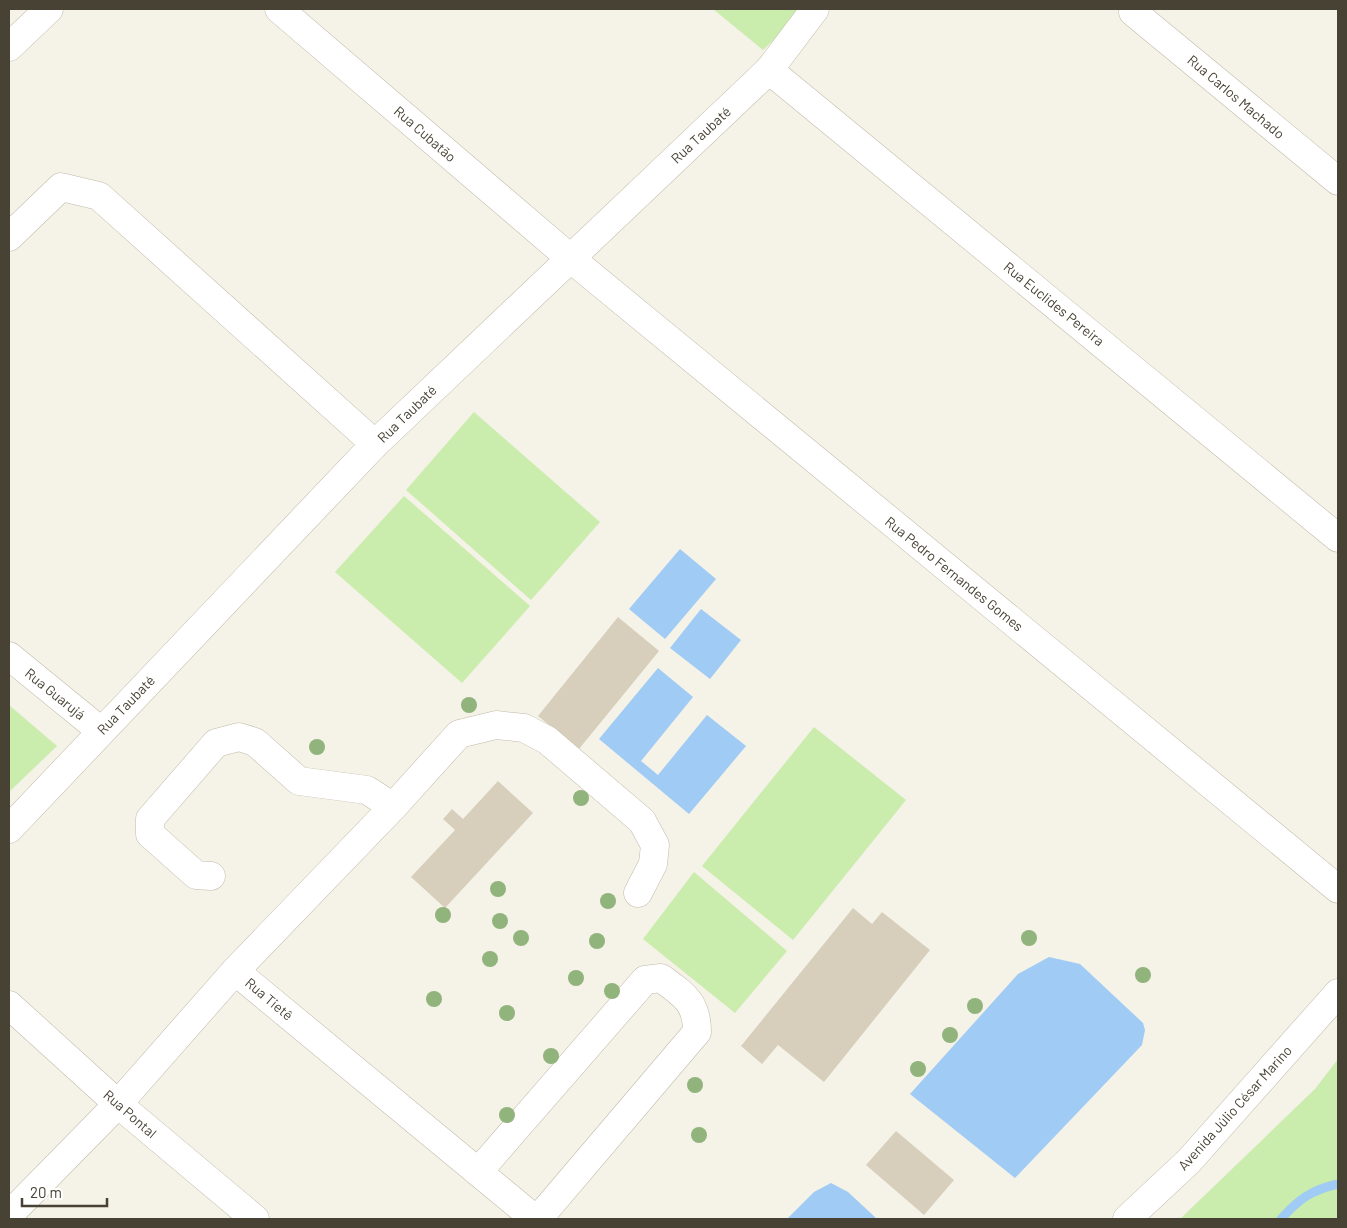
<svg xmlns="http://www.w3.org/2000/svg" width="1347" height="1228" font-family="Barlow,sans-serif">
  <rect width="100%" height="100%" fill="#f5f2e7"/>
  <g fill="#caecad">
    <path d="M713 9H806L763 50Z"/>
    <path d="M474 412 600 522 531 600 406 490Z"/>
    <path d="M404 496 530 606 462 683 335 572Z"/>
    <path d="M9 705 57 746 9 792Z"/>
    <path d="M814 727 906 800 793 940 702 866Z"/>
    <path d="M694 872 787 951 735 1013 643 939Z"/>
    <path d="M1338 1059V1219H1180L1315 1089Z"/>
  </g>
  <g fill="#9fcbf5">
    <path d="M680 549 716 579 665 639 629 609Z"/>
    <path d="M701 609 741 640 710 679 670 648Z"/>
    <path d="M658 668 693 697 641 761 658 775 707 715 746 746 689 814 599 739Z"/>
    <path d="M1049 957 1080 964 1143 1023 1145 1030 1142 1045 1015 1178 910 1094 1018 974Z"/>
    <path d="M831 1183 848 1192 877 1219H787L814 1192Z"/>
  </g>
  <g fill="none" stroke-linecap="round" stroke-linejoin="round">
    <path stroke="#9fcbf5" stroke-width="9" d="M1281 1219C1299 1199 1311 1190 1338 1184"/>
  </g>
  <g fill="#d7cfbc">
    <path d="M618 617 659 651 579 749 538 716Z"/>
    <path d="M498 781 533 813 445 908 411 877 455 830 443 819 452 809 463 819Z"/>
    <path d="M853 908 872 924 882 912 930 950 824 1082 778 1045 762 1064 741 1046Z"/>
    <path d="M896 1131 954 1180 924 1215 866 1165Z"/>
  </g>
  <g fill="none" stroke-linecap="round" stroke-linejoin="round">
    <g stroke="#c1baa9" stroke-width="29">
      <g id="minor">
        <path d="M279 9 570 258 1338 889"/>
        <path d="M1133 12 1338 181"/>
        <path d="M9 47 49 9"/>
        <path d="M769 70 1338 538"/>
        <path d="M9 237 61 187 99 196 375 444"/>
        <path d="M9 656 101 731"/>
        <path d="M9 829 375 444 769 70 815 9"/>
        <path d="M211 876 196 875 150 834V819L216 743 239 737 255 742 299 781 367 790 393 807"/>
        <path d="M235 971 393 807 459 734 496 725 524 728 547 740 642 821 655 845 653 864 638 893"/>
        <path d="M9 1005 118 1104 255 1219"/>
        <path d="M478 1172 645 980 661 978C684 995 697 1002 697 1032L538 1219"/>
        <path d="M9 1215 118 1104 235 971 535 1219"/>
        <path d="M1127 1219 1189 1161 1338 993"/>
      </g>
    </g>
    <use href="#minor" stroke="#fff" stroke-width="28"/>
  </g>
  <g fill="#91b37c">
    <circle cx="469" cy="705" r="8"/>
    <circle cx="317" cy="747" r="8"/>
    <circle cx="581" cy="798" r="8"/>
    <circle cx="498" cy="889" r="8"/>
    <circle cx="608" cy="901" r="8"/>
    <circle cx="443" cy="915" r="8"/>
    <circle cx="500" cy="921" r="8"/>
    <circle cx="521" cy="938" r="8"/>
    <circle cx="1029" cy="938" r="8"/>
    <circle cx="597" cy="941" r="8"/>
    <circle cx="490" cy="959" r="8"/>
    <circle cx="1143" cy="975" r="8"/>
    <circle cx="576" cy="978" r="8"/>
    <circle cx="612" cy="991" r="8"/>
    <circle cx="434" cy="999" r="8"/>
    <circle cx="975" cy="1006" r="8"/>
    <circle cx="507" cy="1013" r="8"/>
    <circle cx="950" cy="1035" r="8"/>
    <circle cx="551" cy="1056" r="8"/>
    <circle cx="918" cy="1069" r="8"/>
    <circle cx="695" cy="1085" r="8"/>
    <circle cx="507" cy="1115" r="8"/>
    <circle cx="699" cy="1135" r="8"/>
  </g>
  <g text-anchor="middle" stroke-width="4" stroke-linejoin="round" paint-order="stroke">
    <g font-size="14" fill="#484235" stroke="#fff">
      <text transform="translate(1236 97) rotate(40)" y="5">Rua Carlos Machado</text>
      <text transform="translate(425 134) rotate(41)" y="5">Rua Cubatão</text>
      <text transform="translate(701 135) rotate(-43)" y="5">Rua Taubaté</text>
      <text transform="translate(1054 304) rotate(39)" y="5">Rua Euclides Pereira</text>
      <text transform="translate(407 414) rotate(-44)" y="5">Rua Taubaté</text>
      <text transform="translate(954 574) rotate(39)" y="5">Rua Pedro Fernandes Gomes</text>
      <text transform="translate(55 694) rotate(39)" y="5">Rua Guarujá</text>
      <text transform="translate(126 705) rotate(-46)" y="5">Rua Taubaté</text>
      <text transform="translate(269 999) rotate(40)" y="5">Rua Tietê</text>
      <text transform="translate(1235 1108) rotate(-48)" y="5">Avenida Júlio César Marino</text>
      <text transform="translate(130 1114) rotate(41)" y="5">Rua Pontal</text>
    </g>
  </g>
  <rect width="1347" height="1228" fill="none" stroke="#484235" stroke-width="20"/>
  <path d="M22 1198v8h85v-8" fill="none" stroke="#484235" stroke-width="2.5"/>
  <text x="30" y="1198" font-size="15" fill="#484235" stroke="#ffffff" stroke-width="4" paint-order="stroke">20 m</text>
</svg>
